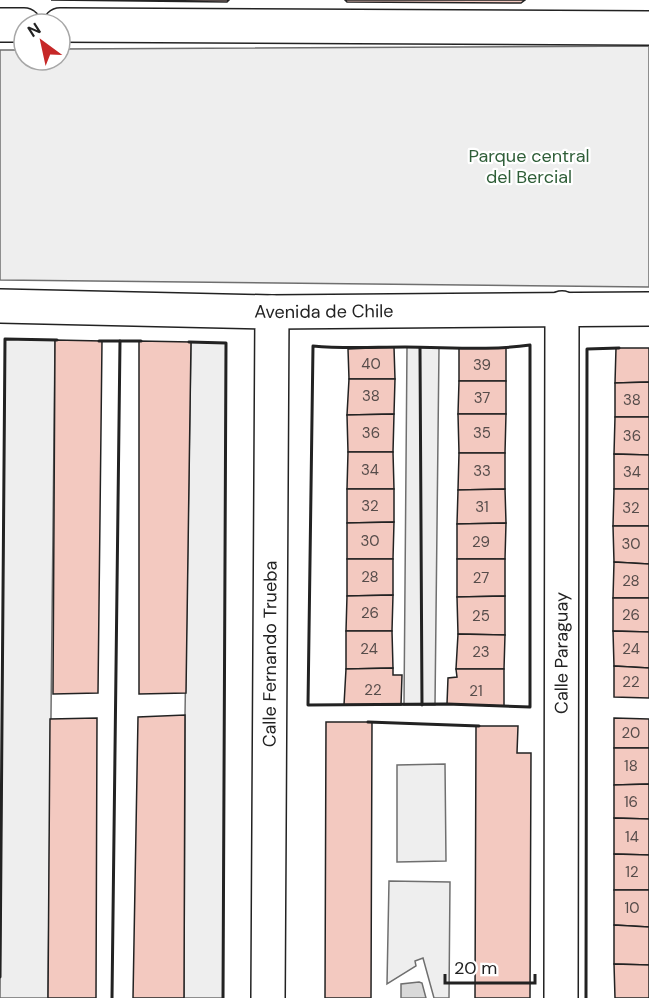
<svg xmlns="http://www.w3.org/2000/svg" width="649" height="998" font-family="'DM Sans',sans-serif">
  <rect width="100%" height="100%" fill="#fff"/>
  <g fill="#eee" stroke="#6f6f6f" stroke-width="1.5">
    <path d="M649 46V287L0 280V50H24V60H60V49Z"/>
    <path d="M5 339 55 340 48 998H0Z"/>
    <path d="M191 342 226 343 223 998H184L185 715Z"/>
    <path d="M407 347 439 348 435 705H404Z"/>
    <path d="M445 764 446 861 397 862V765Z"/>
    <path d="M389 881 450 882 449 998H434L423 958 415 961 416 966 387 984Z"/>
  </g>
  <path fill="#d9d9d9" stroke="#6f6f6f" stroke-width="1.5" d="M419 982 422 983 426 998H401V984Z"/>
  <g fill="#f3c9c0" stroke="#222" stroke-width="1.5">
    <path d="M51 0H229L227 2Z"/>
    <path d="M345 0H525L521 3 347 2Z"/>
    <path d="M55 340 102 341 98 693 53 694Z"/>
    <path d="M139 341 191 342 186 693 139 694Z"/>
    <path d="M394 347 395 379H349L348 349Z"/>
    <rect x="459" y="348" width="47" height="33"/>
    <path d="M616 348H649V382L615 383Z"/>
    <path d="M349 379H395L394 414 347 415Z"/>
    <path d="M459 381H506V414H458Z"/>
    <path d="M649 382V417H615V383Z"/>
    <path d="M394 414 393 452H348L347 415Z"/>
    <path d="M458 414H506L505 453H459Z"/>
    <path d="M615 417H649V455L614 454Z"/>
    <path d="M348 452H393L394 489H347Z"/>
    <path d="M459 453H505V489L458 490Z"/>
    <path d="M614 454 649 455V489H614Z"/>
    <path d="M347 489H394V522L347 523Z"/>
    <path d="M505 489 506 523 457 524 458 490Z"/>
    <path d="M614 489H649V526H613Z"/>
    <path d="M394 522 393 559H347V523Z"/>
    <path d="M506 523 505 559H457V524Z"/>
    <path d="M613 526H649V564L614 562Z"/>
    <path d="M347 559H393V595L347 596Z"/>
    <path d="M457 559H505V596L457 597Z"/>
    <path d="M614 562 649 564V598H613Z"/>
    <path d="M393 595 392 631H346L347 596Z"/>
    <path d="M505 596V635L458 634 457 597Z"/>
    <path d="M613 598H649V632L613 631Z"/>
    <path d="M346 631H392L393 668 346 669Z"/>
    <path d="M613 631 649 632V668L614 666Z"/>
    <path d="M458 634 505 635 504 669H456Z"/>
    <path d="M614 666 649 668V698L614 697Z"/>
    <path d="M393 668V675H402L401 705H344L346 669Z"/>
    <path d="M456 669H504V706L447 704 448 678 457 677Z"/>
    <path d="M185 715 184 998H133L138 717Z"/>
    <path d="M97 718 96 998H48L50 719Z"/>
    <path d="M614 718 649 719V748H614Z"/>
    <path d="M326 722H372L371 998H325Z"/>
    <path d="M476 726H518L517 753H531L530 998H475Z"/>
    <path d="M614 748H649V784L614 785Z"/>
    <path d="M649 784V819L614 818V785Z"/>
    <path d="M614 818 649 819V855L614 854Z"/>
    <path d="M614 854 649 855V890H614Z"/>
    <path d="M614 890H649V927L614 925Z"/>
    <path d="M614 925 649 927V965L614 964Z"/>
    <path d="M614 964 649 965V998H615Z"/>
  </g>
  <g fill="none" stroke-linecap="round" stroke-linejoin="round">
    <g stroke="#222" stroke-width="36">
      <g id="minor">
        <path d="M0 25H24"/>
        <path d="M60 25 649 28"/>
        <path id="s1" d="M0 306 272 312 649 309"/>
        <path id="s2" d="M268 998 272 312"/>
        <path id="s3" d="M561 998 562 308"/>
      </g>
    </g>
    <use href="#minor" stroke="#fff" stroke-width="33"/>
    <g stroke="#222" stroke-width="3">
      <path d="M99 341H141"/>
      <path d="M189 342 226 343 223 998"/>
      <path d="M530 345V707L447 704 308 705 313 346C344 349 374 347 405 347 447 347 489 351 530 345Z"/>
      <path d="M420 348 422 705"/>
      <path d="M368 722 479 726"/>
      <path d="M0 977 5 339 57 340"/>
      <path d="M112 998 120 341"/>
      <path d="M586 998 587 349 619 348"/>
    </g>
  </g>
  <g text-anchor="middle" stroke-width="4.5" stroke-linejoin="round" paint-order="stroke">
    <g font-size="15" fill="#564c4a">
      <text x="371" y="369">40</text>
      <text x="482" y="370">39</text>
      <text x="371" y="401">38</text>
      <text x="482" y="403">37</text>
      <text x="632" y="405">38</text>
      <text x="371" y="438">36</text>
      <text x="482" y="438">35</text>
      <text x="632" y="441">36</text>
      <text x="370" y="475">34</text>
      <text x="482" y="476">33</text>
      <text x="632" y="477">34</text>
      <text x="370" y="511">32</text>
      <text x="482" y="512">31</text>
      <text x="631" y="513">32</text>
      <text x="370" y="546">30</text>
      <text x="481" y="547">29</text>
      <text x="631" y="549">30</text>
      <text x="370" y="582">28</text>
      <text x="481" y="583">27</text>
      <text x="631" y="586">28</text>
      <text x="370" y="618">26</text>
      <text x="631" y="620">26</text>
      <text x="481" y="621">25</text>
      <text x="369" y="654">24</text>
      <text x="631" y="654">24</text>
      <text x="481" y="657">23</text>
      <text x="631" y="687">22</text>
      <text x="373" y="695">22</text>
      <text x="476" y="696">21</text>
      <text x="631" y="738">20</text>
      <text x="631" y="771">18</text>
      <text x="631" y="807">16</text>
      <text x="632" y="842">14</text>
      <text x="632" y="877">12</text>
      <text x="632" y="913">10</text>
    </g>
    <g font-size="18" fill="#2f5e38" stroke="#fff">
      <text x="529" y="162">Parque central<tspan x="529" dy="21">del Bercial</tspan></text>
    </g>
    <g font-size="18" fill="#222" stroke="#fff">
      <text dy="6" stroke="none"><textPath href="#s1" startOffset="324">Avenida de Chile</textPath></text>
      <text dy="6" stroke="none"><textPath href="#s3" startOffset="345">Calle Paraguay</textPath></text>
      <text dy="6" stroke="none"><textPath href="#s2" startOffset="344">Calle Fernando Trueba</textPath></text>
    </g>
  </g>
  <g transform="translate(42 42) rotate(327)"><circle r="28" fill="#ffffff" stroke="#a7a7a7" stroke-width="1.5"/>
  <path d="M0-4.5L10 22L0 15L-10 22Z" fill="#c62828"/>
  <text y="-9" font-size="16" font-weight="bold" text-anchor="middle" fill="#222222">N</text>
  </g>
  <path d="M445 974v9h90v-9" fill="none" stroke="#222222" stroke-width="3"/>
  <text x="454" y="974" font-size="18" fill="#222222" stroke="#ffffff" stroke-width="4.5" paint-order="stroke">20 m</text>
</svg>
